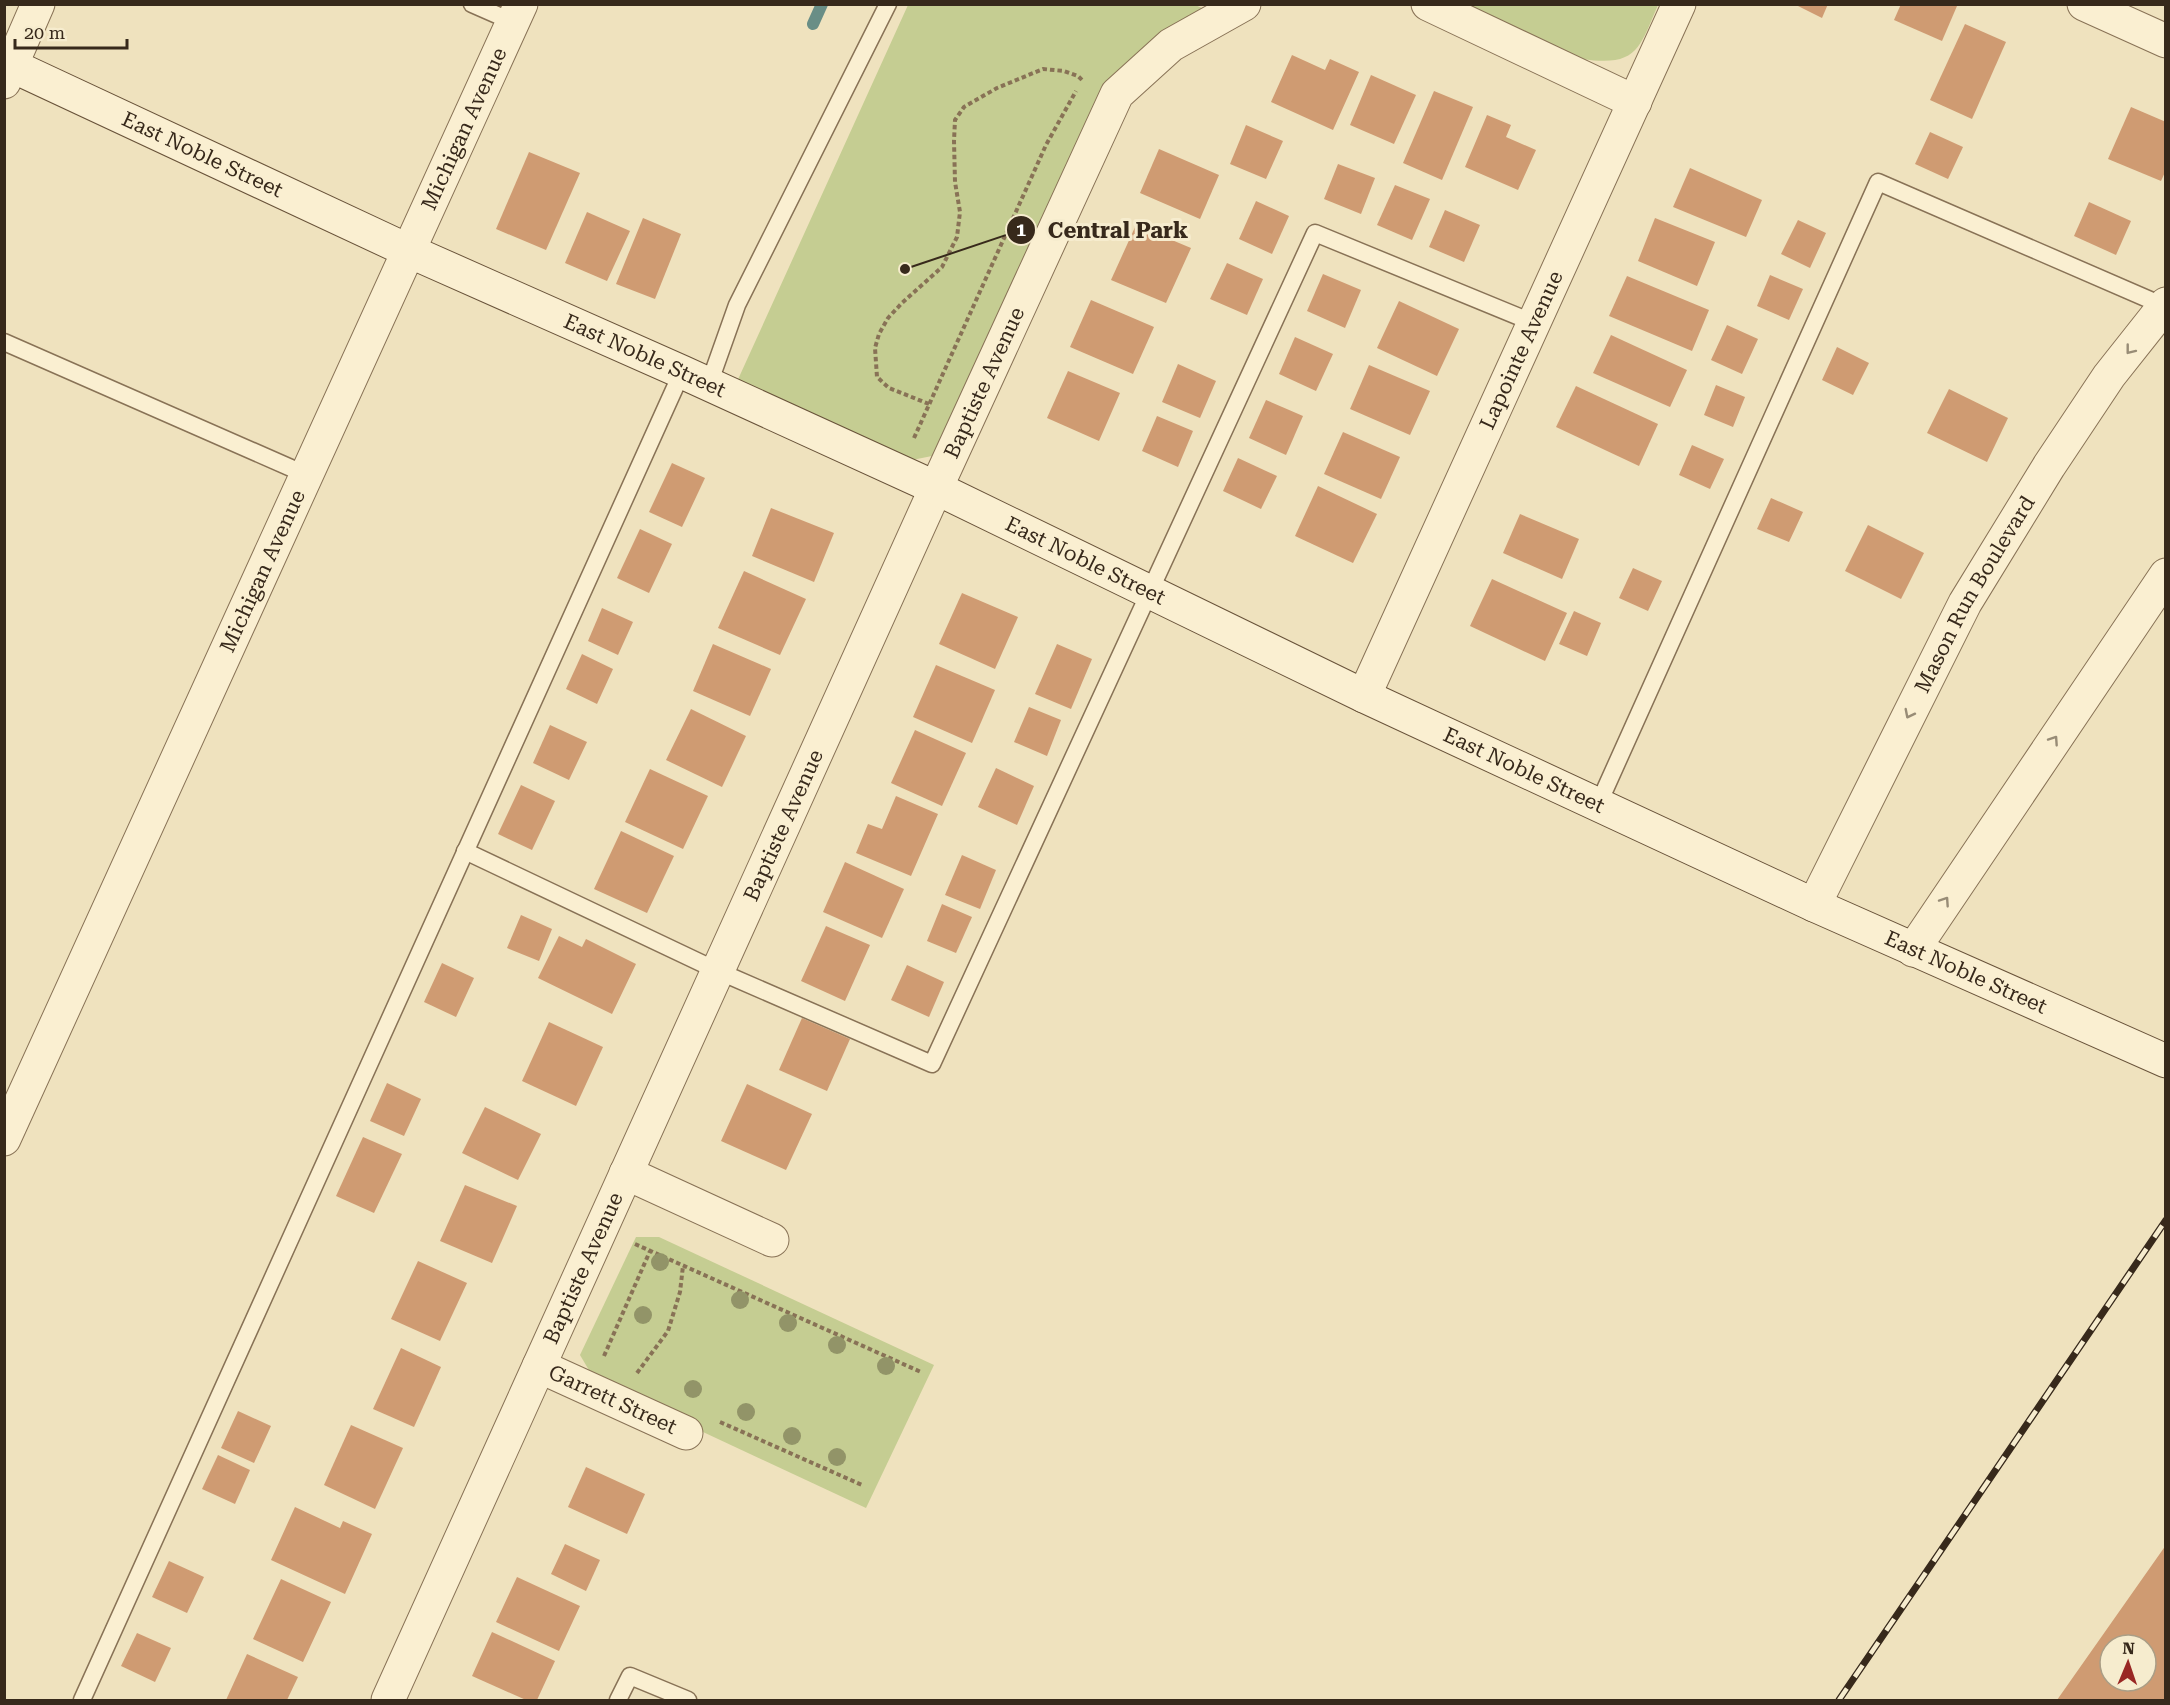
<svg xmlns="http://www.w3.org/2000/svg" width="2170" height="1705" font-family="'Roboto Serif',serif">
  <rect width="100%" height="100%" fill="#efe2be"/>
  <g fill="#c5cd92">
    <path d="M1193 4 1211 12 1078 152 932 456 897 463 735 386 908 5Z"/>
    <path d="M1464 5H1658C1639 49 1637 67 1582 59Z"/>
    <path d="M636 1237H659L934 1365 866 1508 596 1382 580 1355Z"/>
  </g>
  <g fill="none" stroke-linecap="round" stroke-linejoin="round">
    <path stroke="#698e86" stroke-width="12" d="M813 24 822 4"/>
  </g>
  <g fill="#cf9b72" fill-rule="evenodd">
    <path d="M1794 4H1828L1822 18Z"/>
    <path d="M1901 4H1955L1957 6 1942 41 1894 20Z"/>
    <path d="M1965 24 2006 42 1972 119 1930 100Z"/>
    <path d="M1292 55 1325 70 1330 59 1359 72 1333 130 1271 102Z"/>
    <path d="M1371 75 1416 95 1394 144 1350 125Z"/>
    <path d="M1434 91 1473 107 1442 180 1403 163Z"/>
    <path d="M2131 107 2166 122V170L2161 181 2108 159Z"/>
    <path d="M1487 115 1511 125 1506 137 1536 150 1518 190 1465 167Z"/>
    <path d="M1246 125 1283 141 1266 179 1230 164Z"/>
    <path d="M1930 132 1963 147 1948 179 1915 164Z"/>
    <path d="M1159 149 1219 175 1200 219 1140 193Z"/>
    <path d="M529 152 580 173 546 250 496 229Z"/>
    <path d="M1338 164 1375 178 1361 214 1324 199Z"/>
    <path d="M1690 168 1762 200 1746 237 1673 207Z"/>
    <path d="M1395 185 1430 199 1412 240 1377 225Z"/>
    <path d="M1256 201 1289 216 1272 254 1239 239Z"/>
    <path d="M2089 202 2131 221 2116 255 2074 236Z"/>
    <path d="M1445 210 1480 225 1464 262 1429 247Z"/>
    <path d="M587 212 630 231 607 281 565 263Z"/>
    <path d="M643 218 681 234 655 299 616 284Z"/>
    <path d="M1655 218 1715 242 1697 286 1638 261Z"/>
    <path d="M1798 220 1826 233 1810 268 1781 254Z"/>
    <path d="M1136 225 1191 248 1166 303 1111 280Z"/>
    <path d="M1227 263 1263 279 1247 315 1210 299Z"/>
    <path d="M1323 274 1361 290 1345 328 1307 311Z"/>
    <path d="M1770 275 1803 289 1789 320 1757 306Z"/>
    <path d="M1627 276 1709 310 1692 351 1609 316Z"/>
    <path d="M1091 300 1154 327 1133 374 1070 347Z"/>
    <path d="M1399 301 1459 329 1437 376 1377 348Z"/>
    <path d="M1727 325 1758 339 1742 374 1711 360Z"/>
    <path d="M1611 335 1687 370 1670 407 1593 373Z"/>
    <path d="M1295 337 1333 354 1316 391 1279 374Z"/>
    <path d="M1837 347 1869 363 1853 395 1822 380Z"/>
    <path d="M1178 364 1216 381 1200 418 1162 402Z"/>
    <path d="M1369 365 1430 391 1410 435 1350 409Z"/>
    <path d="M1068 371 1120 393 1099 441 1047 418Z"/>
    <path d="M1716 385 1745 397 1733 427 1704 415Z"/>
    <path d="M1576 386 1658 424 1639 466 1556 427Z"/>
    <path d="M1949 389 2008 418 1987 462 1927 433Z"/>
    <path d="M1266 400 1303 416 1286 455 1249 438Z"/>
    <path d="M1157 416 1193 431 1178 467 1142 451Z"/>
    <path d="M1343 432 1400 457 1381 499 1324 474Z"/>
    <path d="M1692 445 1724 459 1710 489 1679 475Z"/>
    <path d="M1238 458 1277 476 1261 509 1223 491Z"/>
    <path d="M672 463 705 478 682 527 649 512Z"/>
    <path d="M1318 486 1377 514 1353 563 1295 536Z"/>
    <path d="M1771 498 1803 512 1789 542 1757 529Z"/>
    <path d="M771 508 834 533 814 582 752 556Z"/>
    <path d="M1520 514 1579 539 1562 579 1503 553Z"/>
    <path d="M1868 525 1924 553 1901 599 1845 571Z"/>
    <path d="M640 529 672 544 649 593 617 578Z"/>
    <path d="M1633 568 1662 581 1648 611 1619 598Z"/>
    <path d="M744 571 806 599 780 655 718 628Z"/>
    <path d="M1492 579 1567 613 1545 661 1470 626Z"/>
    <path d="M962 593 1018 617 995 669 939 644Z"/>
    <path d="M602 608 633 622 618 655 588 641Z"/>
    <path d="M1574 611 1601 623 1587 656 1559 644Z"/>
    <path d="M713 644 771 669 750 716 693 691Z"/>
    <path d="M1057 644 1092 659 1071 709 1035 694Z"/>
    <path d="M582 654 613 669 597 704 566 689Z"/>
    <path d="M936 665 995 690 972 743 913 717Z"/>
    <path d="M1029 707 1061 720 1047 756 1014 742Z"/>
    <path d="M691 709 746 736 722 787 666 760Z"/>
    <path d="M550 725 587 742 569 780 533 763Z"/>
    <path d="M915 730 966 753 942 806 891 783Z"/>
    <path d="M996 768 1034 786 1017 825 978 807Z"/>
    <path d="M650 769 708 796 683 849 625 822Z"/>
    <path d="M521 785 555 801 532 850 498 834Z"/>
    <path d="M896 796 938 814 911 876 856 853 868 824 882 829Z"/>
    <path d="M621 831 674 856 647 913 594 889Z"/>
    <path d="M962 855 996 870 980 909 945 895Z"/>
    <path d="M845 862 904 889 882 938 823 912Z"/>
    <path d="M942 904 972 917 956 953 927 941Z"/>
    <path d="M521 915 552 929 539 961 507 948Z"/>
    <path d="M826 926 870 945 845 1001 801 981Z"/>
    <path d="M559 936 582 947 586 939 636 964 612 1014 538 978Z"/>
    <path d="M442 963 474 978 456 1017 424 1002Z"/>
    <path d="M907 965 944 982 929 1017 891 1000Z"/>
    <path d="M802 1018 850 1039 827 1091 779 1070Z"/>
    <path d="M549 1022 603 1047 576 1106 522 1081Z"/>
    <path d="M387 1083 421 1099 404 1136 370 1121Z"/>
    <path d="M747 1084 812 1114 786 1170 721 1141Z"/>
    <path d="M485 1107 541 1134 518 1180 462 1153Z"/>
    <path d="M363 1137 402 1154 374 1213 336 1196Z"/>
    <path d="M465 1185 517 1206 492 1263 440 1241Z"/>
    <path d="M418 1261 467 1283 440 1341 391 1319Z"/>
    <path d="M401 1348 441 1367 414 1427 373 1409Z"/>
    <path d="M238 1411 271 1426 254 1463 221 1448Z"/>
    <path d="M351 1425 403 1448 375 1509 324 1485Z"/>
    <path d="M218 1455 250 1470 235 1504 202 1489Z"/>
    <path d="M586 1467 645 1494 627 1534 568 1507Z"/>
    <path d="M295 1507 340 1528 343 1521 372 1534 345 1594 271 1560Z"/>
    <path d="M565 1544 600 1560 586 1591 551 1574Z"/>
    <path d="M2166 1545V1700H2057ZM2110 1645H2146V1681H2110Z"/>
    <path d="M169 1561 204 1577 187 1613 152 1597Z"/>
    <path d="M517 1577 580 1606 559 1651 496 1622Z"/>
    <path d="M281 1579 331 1602 303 1662 253 1639Z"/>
    <path d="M492 1632 555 1661 537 1700H526L472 1676Z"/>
    <path d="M137 1633 171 1648 155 1682 121 1666Z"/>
    <path d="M247 1654 298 1677 287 1700H226Z"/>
  </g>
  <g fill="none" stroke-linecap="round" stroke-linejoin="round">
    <g stroke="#887256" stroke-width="19">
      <g id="lane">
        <path d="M472 4 513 22"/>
        <path d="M4 342 307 475"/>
        <path d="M709 384 737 305 888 4"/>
        <path d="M1598 805 1878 182 2164 306"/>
        <path d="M465 851 718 971 932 1064 1315 233 1534 323"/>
        <path d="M82 1700 682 372"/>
        <path d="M618 1700 630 1676 688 1700"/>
      </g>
    </g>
    <g stroke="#887256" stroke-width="35">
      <g id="street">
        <path d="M1428 4 1635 102"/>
        <path d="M2084 4 2166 41"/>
        <path d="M4 82 38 4"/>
        <path id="s1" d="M1364 696 1679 4"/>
        <path id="s2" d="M1814 905 1965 603 2049 466 2109 376 2166 304"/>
        <path d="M1913 950 2166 575"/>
        <path id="s3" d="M4 1139 521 4"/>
        <path d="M626 1173 772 1240"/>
        <path id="s4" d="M539 1366 686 1433"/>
        <path id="s5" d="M388 1700 936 488 1117 94 1171 45 1244 4"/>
      </g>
    </g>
    <g stroke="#69533a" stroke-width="35">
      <g id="secondary">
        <path id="s6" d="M4 62 409 251 682 372 936 488 1364 696 1814 905 2166 1061"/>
      </g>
    </g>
    <g stroke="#887256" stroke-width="4" stroke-dasharray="4.5 3" stroke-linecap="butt">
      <path d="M929 404 889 388 877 377 875 348 879 334 888 318 902 303 942 267 957 237 960 212 955 182 954 141 955 120 964 107 997 88 1043 69 1064 71 1078 76 1083 81"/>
      <path d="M914 438 1046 145 1076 91"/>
      <path d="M635 1244 921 1372"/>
      <path d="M604 1356 650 1251"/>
      <path d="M637 1373 668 1331 680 1292 683 1266"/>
      <path d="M720 1422 862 1485"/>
    </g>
    <use href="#lane" stroke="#faefd1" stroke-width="16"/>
    <use href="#street" stroke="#faefd1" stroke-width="33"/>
    <use href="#secondary" stroke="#faefd1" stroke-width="33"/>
    <g stroke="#37291b" stroke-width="7">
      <path id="rail" d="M1839 1700 2166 1220"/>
    </g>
    <use href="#rail" stroke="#f6ecce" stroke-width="4.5" stroke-dasharray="14" stroke-linecap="butt"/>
  </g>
  <g fill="#929468">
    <circle cx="660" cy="1262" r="9"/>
    <circle cx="740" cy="1300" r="9"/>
    <circle cx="643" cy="1315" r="9"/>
    <circle cx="788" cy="1323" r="9"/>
    <circle cx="837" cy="1345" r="9"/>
    <circle cx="886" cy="1366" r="9"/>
    <circle cx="693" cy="1389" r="9"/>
    <circle cx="746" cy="1412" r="9"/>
    <circle cx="792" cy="1436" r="9"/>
    <circle cx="837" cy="1457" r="9"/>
  </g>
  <defs><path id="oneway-chevron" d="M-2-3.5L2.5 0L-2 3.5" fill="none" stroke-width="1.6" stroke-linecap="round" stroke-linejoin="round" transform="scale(1.5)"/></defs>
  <g stroke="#988c76">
    <use href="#oneway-chevron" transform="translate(2130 350) rotate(128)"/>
    <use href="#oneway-chevron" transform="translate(1909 714) rotate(117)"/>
    <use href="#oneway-chevron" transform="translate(2054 740) rotate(-56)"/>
    <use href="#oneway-chevron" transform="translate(1945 901) rotate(-56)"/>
  </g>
  <g text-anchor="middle" stroke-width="6" stroke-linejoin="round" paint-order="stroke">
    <g font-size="21" fill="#37291b" stroke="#f6ecce">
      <text dy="7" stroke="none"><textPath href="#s3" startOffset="1110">Michigan Avenue</textPath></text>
      <text dy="7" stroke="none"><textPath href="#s6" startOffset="219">East Noble Street</textPath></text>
      <text dy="7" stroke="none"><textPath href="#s1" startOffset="380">Lapointe Avenue</textPath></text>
      <text dy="7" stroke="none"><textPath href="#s6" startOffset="705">East Noble Street</textPath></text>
      <text dy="7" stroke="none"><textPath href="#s5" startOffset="1446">Baptiste Avenue</textPath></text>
      <text dy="7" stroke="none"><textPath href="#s6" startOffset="1191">East Noble Street</textPath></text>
      <text dy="7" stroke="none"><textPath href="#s3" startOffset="624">Michigan Avenue</textPath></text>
      <text dy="7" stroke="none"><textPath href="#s2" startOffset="350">Mason Run Boulevard</textPath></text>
      <text dy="7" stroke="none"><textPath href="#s6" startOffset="1677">East Noble Street</textPath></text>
      <text dy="7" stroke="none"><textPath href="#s5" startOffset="960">Baptiste Avenue</textPath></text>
      <text dy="7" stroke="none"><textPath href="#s6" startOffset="2163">East Noble Street</textPath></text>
      <text dy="7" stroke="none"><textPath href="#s5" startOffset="474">Baptiste Avenue</textPath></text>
      <text dy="7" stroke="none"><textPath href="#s4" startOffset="81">Garrett Street</textPath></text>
    </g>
  </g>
  <path fill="none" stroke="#37291b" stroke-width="2" d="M905 269L1021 230"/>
  <g fill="#37291b" stroke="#f6ecce" stroke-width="2">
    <circle cx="905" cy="269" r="6"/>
    <circle cx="1021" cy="230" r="15"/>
  </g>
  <g font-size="18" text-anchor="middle" font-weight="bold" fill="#fff">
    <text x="1021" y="236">1</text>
  </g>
  <g font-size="22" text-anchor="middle" font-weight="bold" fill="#37291b" stroke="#f6ecce" stroke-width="6" stroke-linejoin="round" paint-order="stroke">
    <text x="1118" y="238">Central Park</text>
  </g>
  <rect width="2170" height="1705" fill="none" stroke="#37291b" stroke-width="12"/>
  <g transform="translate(2128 1663) rotate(2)"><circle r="28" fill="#f6ecce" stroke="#aa9e86" stroke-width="1.5"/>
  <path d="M0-4.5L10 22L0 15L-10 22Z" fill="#992724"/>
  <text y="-9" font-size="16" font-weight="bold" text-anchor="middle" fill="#37291b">N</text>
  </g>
  <path d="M15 39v9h112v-9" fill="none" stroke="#37291b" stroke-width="3"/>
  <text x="24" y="39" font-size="18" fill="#37291b" stroke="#f6ecce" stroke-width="4.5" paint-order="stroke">20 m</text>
</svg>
